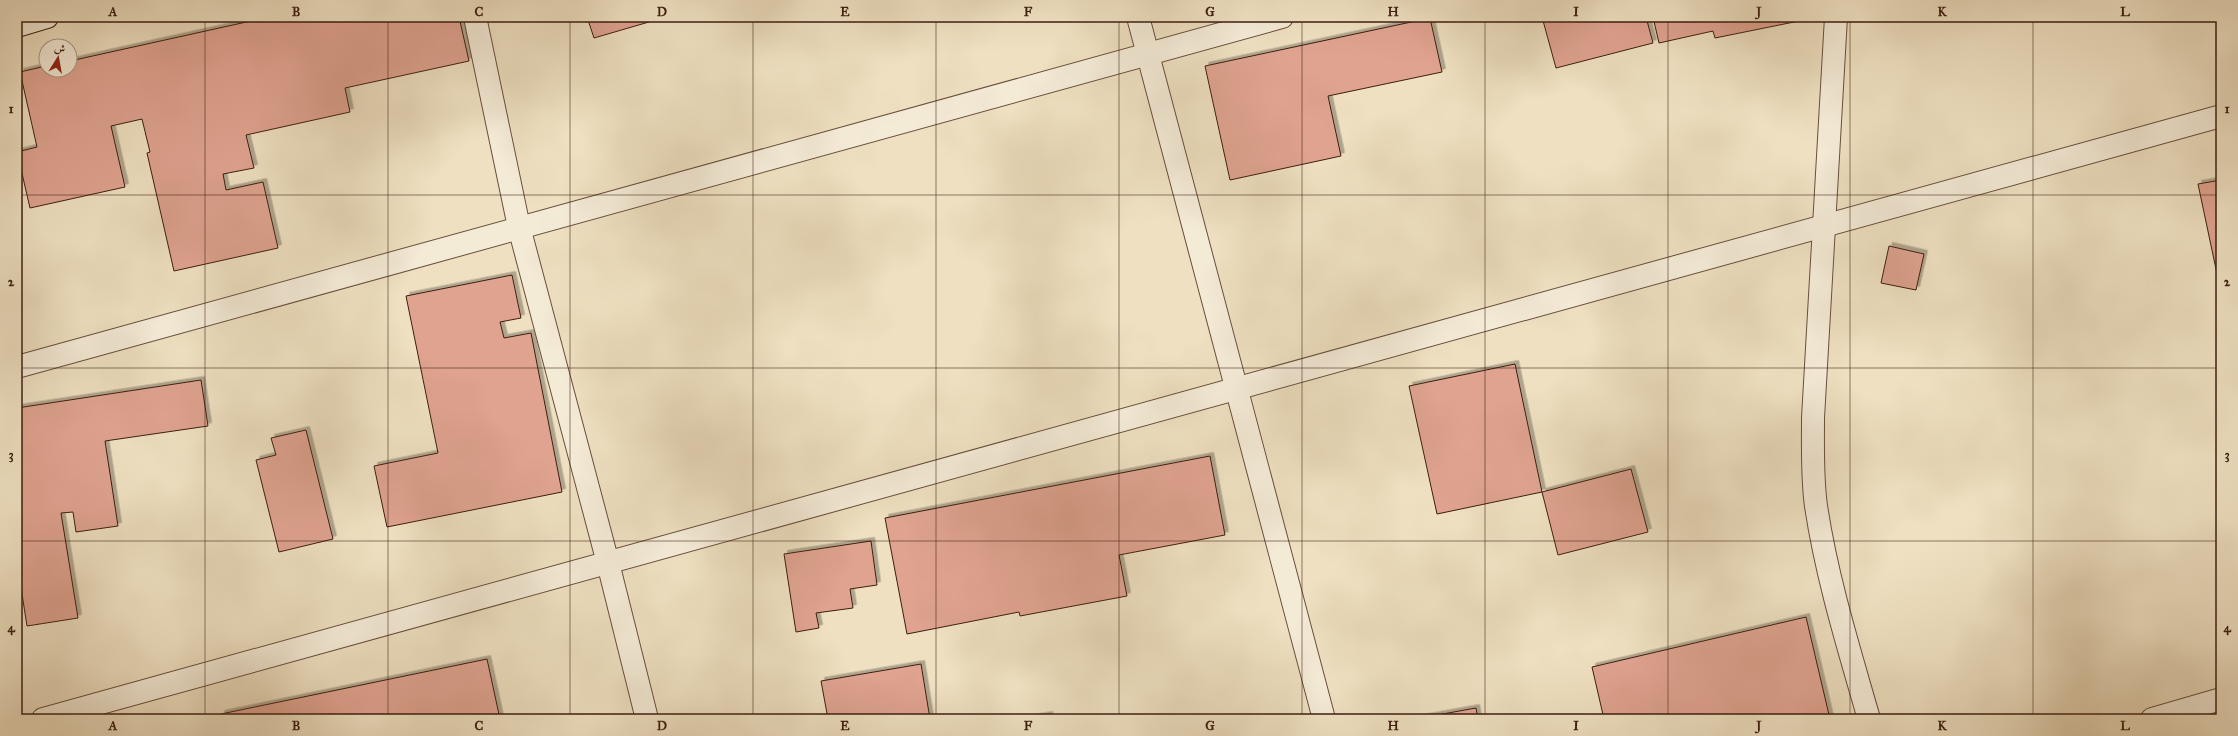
<svg xmlns="http://www.w3.org/2000/svg" width="2238" height="736" font-family="'IM FELL Great Primer',Amiri,serif">
  <defs>
    <filter id="shadow"><feDropShadow dx="3.5" dy="-3.5" stdDeviation="0" flood-color="#0004"/></filter>
  </defs>
  <rect width="100%" height="100%" fill="#eee0c1"/>
  <filter id="stains"><feTurbulence type="fractalNoise" baseFrequency=".005" numOctaves="4"/><feColorMatrix values="0 0 0 0 .2 0 0 0 0 .09 0 0 0 0 .02 0 0 0 .5 -.17"/></filter>
  <radialGradient id="worn" r=".72"><stop offset=".6" stop-color="#630" stop-opacity="0"/><stop offset="1" stop-color="#630" stop-opacity=".3"/></radialGradient>
  <g fill="#dfa390" stroke="#3c1e10" filter="url(#shadow)">
    <path d="M269 17H459L469 61 345 88 350 112 246 135 254 168 223 174 226 190 263 182 278 248 174 271 147 153 150 152 142 119 111 126 125 187 30 208 17 152 37 147 20 72 46 66V70H70V61Z"/>
    <path d="M587 17H666L594 38Z"/>
    <path d="M1542 17H1646L1653 43 1556 68Z"/>
    <path d="M1653 17H1803L1804 20 1715 38 1713 31 1659 43Z"/>
    <path d="M1430 18 1442 72 1328 96 1341 156 1230 180 1205 66Z"/>
    <path d="M2221 180V288H2220L2198 184Z"/>
    <path d="M1889 246 1924 254 1916 290 1881 283Z"/>
    <path d="M512 275 521 318 500 322 504 338 531 333 562 492 387 527 374 466 438 453 406 296Z"/>
    <path d="M1515 364 1542 492 1437 514 1409 386Z"/>
    <path d="M201 380 208 426 105 441 118 526 76 532 73 512 61 513 78 618 27 626 17 562V408Z"/>
    <path d="M306 430 333 539 279 552 256 460 276 455 271 438Z"/>
    <path d="M1210 456 1225 535 1119 555 1127 596 1020 616 1019 612 907 634 885 518Z"/>
    <path d="M1631 469 1648 532 1558 555 1542 492Z"/>
    <path d="M871 541 877 585 850 589 853 608 816 613 819 628 796 632 784 554Z"/>
    <path d="M1806 617 1830 719H1604L1592 667Z"/>
    <path d="M487 659 500 719H222L221 714Z"/>
    <path d="M921 664 930 719H828L821 681Z"/>
    <path d="M1476 708 1478 719H1415Z"/>
    <path d="M1049 715V719H1026Z"/>
  </g>
  <g fill="none" stroke-linecap="round" stroke-linejoin="round">
    <g stroke="#684e3c" stroke-width="24">
      <g id="minor">
        <path d="M475 17 519 227 608 563 647 719"/>
        <path d="M1138 17 1324 719"/>
        <path d="M1836 17 1813 418C1813 447 1812 477 1816 506 1827 579 1849 649 1869 719"/>
        <path d="M17 367 1282 17"/>
        <path d="M43 719 2221 116"/>
        <path d="M2152 719 2221 699"/>
      </g>
    </g>
    <g stroke="#3c1e10" stroke-width="24">
      <path id="secondary" d="M17 26 47 17"/>
    </g>
    <use href="#minor" stroke="#f4ebd7" stroke-width="22"/>
    <use href="#secondary" stroke="#f4ebd7" stroke-width="22"/>
  </g>
  <path fill="none" stroke="#3c1e10" stroke-width="1" stroke-opacity="0.55" d="M205 17V719M388 17V719M570 17V719M753 17V719M936 17V719M1119 17V719M1302 17V719M1485 17V719M1668 17V719M1850 17V719M2033 17V719M17 195H2221M17 368H2221M17 541H2221"/>
  <rect width="2238" height="736" fill="none" stroke="#eee0c1" stroke-width="44"/>
  <g transform="translate(58 58) rotate(11)"><circle r="19" fill="#f4ebd7" stroke="#aa9987"/>
  <path d="M0-3L7 15L0 10L-7 15Z" fill="#8f2418"/>
  <text y="-6" font-size="11" font-weight="bold" text-anchor="middle" fill="#3c1e10">ش</text>
  </g>
  <rect x="22" y="22" width="2194" height="692" fill="none" stroke="#3c1e10" stroke-width="1.5"/>
  <g font-size="13" text-anchor="middle" font-weight="bold" fill="#3c1e10">
    <text x="113" y="16">A</text>
    <text x="296" y="16">B</text>
    <text x="479" y="16">C</text>
    <text x="662" y="16">D</text>
    <text x="845" y="16">E</text>
    <text x="1028" y="16">F</text>
    <text x="1210" y="16">G</text>
    <text x="1393" y="16">H</text>
    <text x="1576" y="16">I</text>
    <text x="1759" y="16">J</text>
    <text x="1942" y="16">K</text>
    <text x="2125" y="16">L</text>
    <text x="11" y="113">1</text>
    <text x="2227" y="113">1</text>
    <text x="11" y="286">2</text>
    <text x="2227" y="286">2</text>
    <text x="11" y="459">3</text>
    <text x="2227" y="459">3</text>
    <text x="11" y="632">4</text>
    <text x="2227" y="632">4</text>
    <text x="113" y="730">A</text>
    <text x="296" y="730">B</text>
    <text x="479" y="730">C</text>
    <text x="662" y="730">D</text>
    <text x="845" y="730">E</text>
    <text x="1028" y="730">F</text>
    <text x="1210" y="730">G</text>
    <text x="1393" y="730">H</text>
    <text x="1576" y="730">I</text>
    <text x="1759" y="730">J</text>
    <text x="1942" y="730">K</text>
    <text x="2125" y="730">L</text>
  </g>
  <rect width="100%" height="100%" filter="url(#stains)"/>
  <rect width="100%" height="100%" fill="url(#worn)"/>
</svg>
